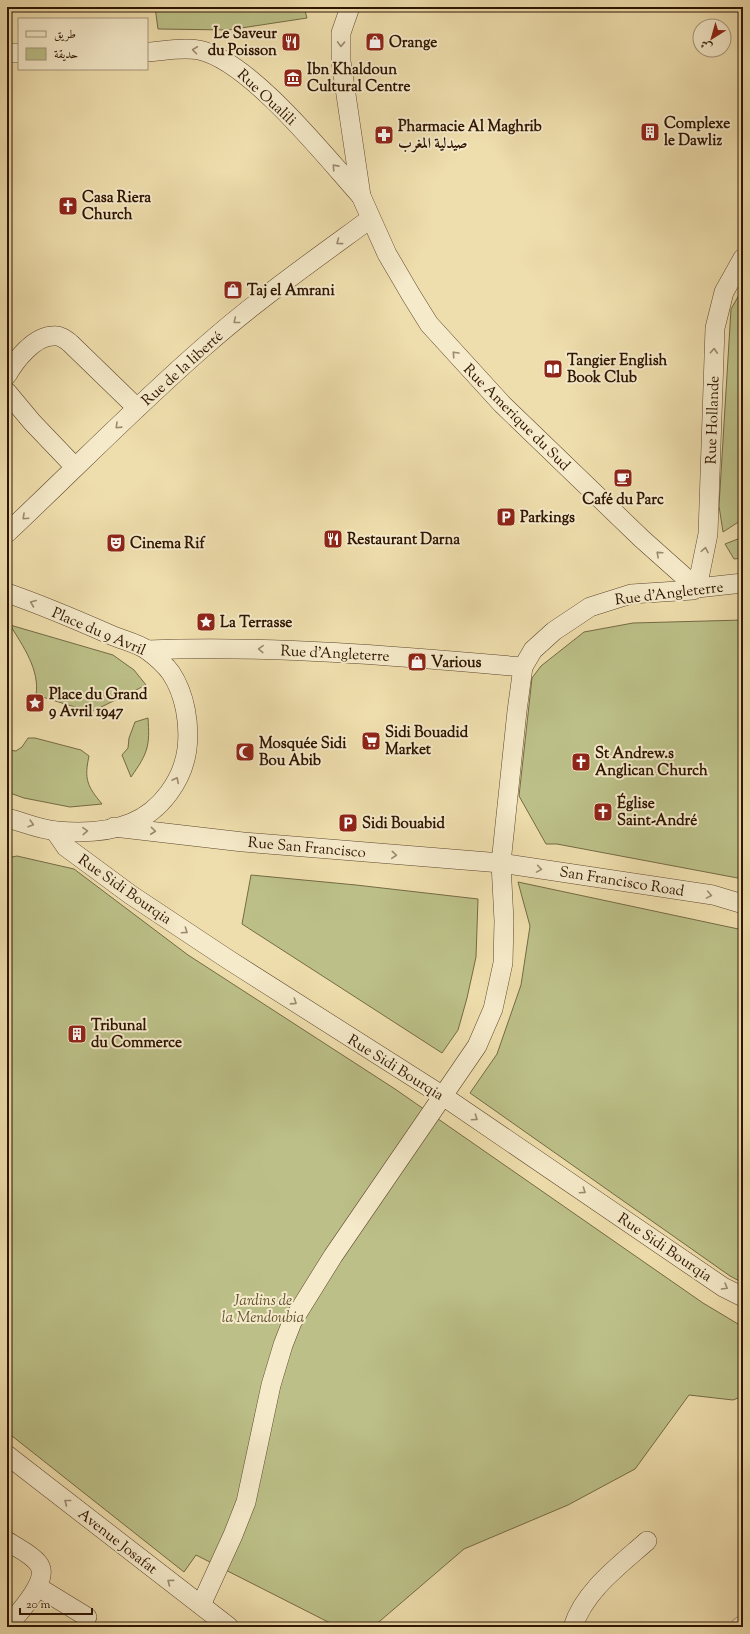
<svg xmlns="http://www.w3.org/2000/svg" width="750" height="1634" font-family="'Sorts Mill Goudy',Amiri,serif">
  <rect width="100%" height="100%" fill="#efdead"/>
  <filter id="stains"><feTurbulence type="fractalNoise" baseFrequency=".005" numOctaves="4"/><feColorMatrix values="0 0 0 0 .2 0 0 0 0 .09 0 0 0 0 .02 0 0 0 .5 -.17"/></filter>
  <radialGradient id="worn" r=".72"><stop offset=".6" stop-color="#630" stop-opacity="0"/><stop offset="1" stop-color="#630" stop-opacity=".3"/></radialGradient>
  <g fill="#bcc088" stroke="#756a44">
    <path d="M155 7H304L307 18 228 30 158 29Z"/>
    <path d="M743 288V519L723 532 719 506 731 309Z"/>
    <path d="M743 537V558L734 559 725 544Z"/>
    <path d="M743 620V879L557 844H546L519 796 532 678 541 666 584 632 633 623Z"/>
    <path d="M10 625 113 655 134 670 146 685 91 712 36 695C40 670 23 646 10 625Z"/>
    <path d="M148 718C150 746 148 753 131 777L122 755 128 748 129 738 135 722Z"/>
    <path d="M28 738H35L81 750 89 756C84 779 87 786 102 804L70 807 24 798 7 792V750L16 751 22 747Z"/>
    <path d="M17 856 74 869 188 955 395 1089 703 1303 743 1327V1396L733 1400 689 1395 635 1469 568 1505 464 1549 373 1627H338L196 1555 184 1572 7 1432V858Z"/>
    <path d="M251 875 356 885 478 899 476 957 467 998 458 1030 442 1053 242 924Z"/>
    <path d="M518 882 743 930V1283L730 1276 470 1093 497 1054 521 985 530 926Z"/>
  </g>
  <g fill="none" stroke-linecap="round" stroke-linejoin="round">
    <g stroke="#5e462c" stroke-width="20">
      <g id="street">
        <path d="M350 7 341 33V61L361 196 387 254 411 295 429 324 502 404 642 539 697 588"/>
        <path d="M147 52C164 51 182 47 199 50 250 61 325 156 361 196"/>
        <path d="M7 53H19"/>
        <path d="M7 375C15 361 34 336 53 336 60 335 65 339 70 343L137 408"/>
        <path d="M7 392 32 422 75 467"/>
        <path d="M7 533C73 471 136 406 205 346 257 300 314 260 370 219"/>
        <path d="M697 588 708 534 715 328 724 292 743 258"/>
        <path d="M7 593C42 605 77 620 111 635 122 640 137 643 147 650 155 656 166 666 171 673 185 694 190 724 187 749 183 780 161 811 131 823 109 832 80 833 57 831 40 830 23 822 7 818"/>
        <path d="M147 650C273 645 398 656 523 667"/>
        <path d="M114 827 243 842 501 863 713 895 743 904"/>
        <path d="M55 831 66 847 131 895 229 960 443 1096 723 1287 743 1297"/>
        <path d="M7 1455 229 1627"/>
        <path d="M7 1541C17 1548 30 1553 38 1563 52 1580 17 1614 7 1627"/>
        <path d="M38 1587 87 1617"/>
        <path d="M201 1605 233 1535 246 1502 271 1385 283 1345 292 1322 333 1256 477 1046 493 1009 503 963 504 921 501 863 517 711 523 667 533 650 554 631 590 607 631 594 693 590 697 588 743 583"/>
        <path d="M573 1627C584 1591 620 1565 647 1541"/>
        <path d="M740 1627 743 1625"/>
      </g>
    </g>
    <use href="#street" stroke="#f5eaca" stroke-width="19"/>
  </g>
  <defs><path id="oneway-chevron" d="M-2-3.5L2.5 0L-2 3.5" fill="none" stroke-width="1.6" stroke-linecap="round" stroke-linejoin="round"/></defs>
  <g stroke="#9b8a70">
    <use href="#oneway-chevron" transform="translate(341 44) rotate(92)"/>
    <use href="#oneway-chevron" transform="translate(195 50) rotate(-173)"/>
    <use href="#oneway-chevron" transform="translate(335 167) rotate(-132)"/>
    <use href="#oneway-chevron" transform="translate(339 242) rotate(144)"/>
    <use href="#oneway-chevron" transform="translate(236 321) rotate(141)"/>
    <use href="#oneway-chevron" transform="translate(714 351) rotate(-87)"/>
    <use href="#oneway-chevron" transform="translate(455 354) rotate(-133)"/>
    <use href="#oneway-chevron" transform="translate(118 426) rotate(136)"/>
    <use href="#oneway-chevron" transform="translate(25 517) rotate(137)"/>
    <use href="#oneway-chevron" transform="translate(705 550) rotate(-79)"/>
    <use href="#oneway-chevron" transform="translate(659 554) rotate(-138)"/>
    <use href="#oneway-chevron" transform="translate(33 603) rotate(-158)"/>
    <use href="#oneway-chevron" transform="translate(261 649) rotate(-178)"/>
    <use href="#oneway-chevron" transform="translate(176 780) rotate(-63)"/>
    <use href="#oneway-chevron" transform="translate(31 824) rotate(16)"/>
    <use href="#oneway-chevron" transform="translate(85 831) rotate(-3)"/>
    <use href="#oneway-chevron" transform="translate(153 831) rotate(6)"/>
    <use href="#oneway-chevron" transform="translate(394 855) rotate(5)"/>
    <use href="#oneway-chevron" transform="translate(539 869) rotate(9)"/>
    <use href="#oneway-chevron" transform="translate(709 895) rotate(10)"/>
    <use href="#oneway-chevron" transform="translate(185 931) rotate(34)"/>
    <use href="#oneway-chevron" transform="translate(294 1002) rotate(33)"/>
    <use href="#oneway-chevron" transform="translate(475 1118) rotate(34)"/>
    <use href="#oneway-chevron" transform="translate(583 1191) rotate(34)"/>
    <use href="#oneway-chevron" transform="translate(725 1287) rotate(30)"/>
    <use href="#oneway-chevron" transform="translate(67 1502) rotate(-142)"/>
    <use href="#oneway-chevron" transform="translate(170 1582) rotate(-143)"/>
  </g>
  <defs>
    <g id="restaurant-square" transform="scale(1)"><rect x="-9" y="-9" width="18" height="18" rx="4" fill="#8f2418" stroke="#f5eaca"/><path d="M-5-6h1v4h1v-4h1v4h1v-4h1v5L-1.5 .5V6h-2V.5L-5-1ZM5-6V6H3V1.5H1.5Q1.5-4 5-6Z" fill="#fff"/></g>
    <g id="shop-square" transform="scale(1)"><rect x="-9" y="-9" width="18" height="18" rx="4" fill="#8f2418" stroke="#f5eaca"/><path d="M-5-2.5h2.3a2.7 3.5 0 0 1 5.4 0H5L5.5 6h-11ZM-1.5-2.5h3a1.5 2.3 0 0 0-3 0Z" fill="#fff"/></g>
    <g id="museum-square" transform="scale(1)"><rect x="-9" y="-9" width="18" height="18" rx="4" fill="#8f2418" stroke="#f5eaca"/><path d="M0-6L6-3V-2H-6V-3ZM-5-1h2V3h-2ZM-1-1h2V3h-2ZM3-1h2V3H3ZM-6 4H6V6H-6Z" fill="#fff"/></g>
    <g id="building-square" transform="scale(1)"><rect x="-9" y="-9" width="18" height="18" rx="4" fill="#8f2418" stroke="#f5eaca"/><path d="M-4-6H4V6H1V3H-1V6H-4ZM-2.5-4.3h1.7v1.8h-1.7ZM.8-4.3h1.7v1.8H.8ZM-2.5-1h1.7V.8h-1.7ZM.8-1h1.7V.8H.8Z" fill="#fff"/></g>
    <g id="pharmacy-square" transform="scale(1)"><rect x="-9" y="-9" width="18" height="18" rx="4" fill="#8f2418" stroke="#f5eaca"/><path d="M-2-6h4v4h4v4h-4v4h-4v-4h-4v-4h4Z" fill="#fff"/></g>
    <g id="church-square" transform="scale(1)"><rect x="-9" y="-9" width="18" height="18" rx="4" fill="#8f2418" stroke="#f5eaca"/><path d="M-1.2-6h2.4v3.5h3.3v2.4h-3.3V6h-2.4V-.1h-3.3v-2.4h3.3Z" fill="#fff"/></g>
    <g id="library-square" transform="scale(1)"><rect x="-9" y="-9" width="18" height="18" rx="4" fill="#8f2418" stroke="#f5eaca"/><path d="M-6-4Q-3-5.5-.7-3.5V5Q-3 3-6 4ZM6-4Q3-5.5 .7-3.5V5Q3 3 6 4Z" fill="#fff"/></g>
    <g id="cafe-square" transform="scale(1)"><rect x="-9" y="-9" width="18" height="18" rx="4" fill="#8f2418" stroke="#f5eaca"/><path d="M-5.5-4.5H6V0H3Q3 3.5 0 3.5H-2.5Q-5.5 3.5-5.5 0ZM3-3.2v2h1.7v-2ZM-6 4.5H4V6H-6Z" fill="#fff"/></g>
    <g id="parking-square" transform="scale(1)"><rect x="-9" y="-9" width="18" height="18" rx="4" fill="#8f2418" stroke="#f5eaca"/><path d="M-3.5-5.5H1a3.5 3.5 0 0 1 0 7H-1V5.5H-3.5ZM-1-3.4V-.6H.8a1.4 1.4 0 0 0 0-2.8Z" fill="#fff"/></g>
    <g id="theatre-square" transform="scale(1)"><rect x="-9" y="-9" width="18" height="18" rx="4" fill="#8f2418" stroke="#f5eaca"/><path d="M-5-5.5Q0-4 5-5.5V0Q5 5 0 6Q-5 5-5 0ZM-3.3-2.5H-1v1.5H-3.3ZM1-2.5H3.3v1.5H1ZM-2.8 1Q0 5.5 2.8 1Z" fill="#fff"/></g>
    <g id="sight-square" transform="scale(1)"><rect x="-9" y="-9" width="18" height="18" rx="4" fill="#8f2418" stroke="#f5eaca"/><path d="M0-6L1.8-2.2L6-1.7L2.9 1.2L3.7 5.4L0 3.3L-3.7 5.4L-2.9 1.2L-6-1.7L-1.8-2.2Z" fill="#fff"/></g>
    <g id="supermarket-square" transform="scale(1)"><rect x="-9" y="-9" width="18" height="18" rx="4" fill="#8f2418" stroke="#f5eaca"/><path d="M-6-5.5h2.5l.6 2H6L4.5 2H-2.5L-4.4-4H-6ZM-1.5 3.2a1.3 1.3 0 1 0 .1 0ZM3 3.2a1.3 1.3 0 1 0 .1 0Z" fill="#fff"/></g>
    <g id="mosque-square" transform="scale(1)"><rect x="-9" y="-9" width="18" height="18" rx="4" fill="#8f2418" stroke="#f5eaca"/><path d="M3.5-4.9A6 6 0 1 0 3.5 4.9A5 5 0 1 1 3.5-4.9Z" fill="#fff"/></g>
  </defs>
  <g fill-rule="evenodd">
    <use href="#restaurant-square" x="291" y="42"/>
    <use href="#shop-square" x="375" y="42"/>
    <use href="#museum-square" x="293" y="78"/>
    <use href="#building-square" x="650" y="132"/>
    <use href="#pharmacy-square" x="384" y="135"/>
    <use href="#church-square" x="68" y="206"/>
    <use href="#shop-square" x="233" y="290"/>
    <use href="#library-square" x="553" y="369"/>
    <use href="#cafe-square" x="623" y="478"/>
    <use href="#parking-square" x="506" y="517"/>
    <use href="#restaurant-square" x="333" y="539"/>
    <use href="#theatre-square" x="116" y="543"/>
    <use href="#sight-square" x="206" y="622"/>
    <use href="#shop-square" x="417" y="662"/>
    <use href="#sight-square" x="35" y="703"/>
    <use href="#supermarket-square" x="371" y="741"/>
    <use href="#mosque-square" x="245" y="752"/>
    <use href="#church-square" x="581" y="762"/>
    <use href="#church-square" x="603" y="812"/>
    <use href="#parking-square" x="348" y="823"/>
    <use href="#building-square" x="77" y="1034"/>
  </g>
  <g text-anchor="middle" stroke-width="4" stroke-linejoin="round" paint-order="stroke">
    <g font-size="15" font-weight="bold" fill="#2e1401" stroke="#f5eaca" text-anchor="start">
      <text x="277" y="38" text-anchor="end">Le Saveur<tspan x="277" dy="17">du Poisson</tspan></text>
      <text x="389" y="47">Orange</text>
      <text x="307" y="74">Ibn Khaldoun<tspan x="307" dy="17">Cultural Centre</tspan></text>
      <text x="664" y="128">Complexe<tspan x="664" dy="17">le Dawliz</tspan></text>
      <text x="398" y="131">Pharmacie Al Maghrib<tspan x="398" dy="17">صيدلية المغرب</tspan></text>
      <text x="82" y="202">Casa Riera<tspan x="82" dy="17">Church</tspan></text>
      <text x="247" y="295">Taj el Amrani</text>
      <text x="567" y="365">Tangier English<tspan x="567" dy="17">Book Club</tspan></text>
      <text x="623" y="504" text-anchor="middle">Café du Parc</text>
      <text x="520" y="522">Parkings</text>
      <text x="347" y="544">Restaurant Darna</text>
      <text x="130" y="548">Cinema Rif</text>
      <text x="220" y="627">La Terrasse</text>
      <text x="431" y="667">Various</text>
      <text x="49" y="699">Place du Grand<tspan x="49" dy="17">9 Avril 1947</tspan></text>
      <text x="385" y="737">Sidi Bouadid<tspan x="385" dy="17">Market</tspan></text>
      <text x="259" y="748">Mosquée Sidi<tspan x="259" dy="17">Bou Abib</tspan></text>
      <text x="595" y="758">St Andrew.s<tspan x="595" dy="17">Anglican Church</tspan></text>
      <text x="617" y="808">Église<tspan x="617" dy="17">Saint-André</tspan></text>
      <text x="362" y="828">Sidi Bouabid</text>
      <text x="91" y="1030">Tribunal<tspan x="91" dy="17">du Commerce</tspan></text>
    </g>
    <g font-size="15" fill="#2e1401" stroke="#f5eaca">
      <text transform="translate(267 97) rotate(43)" y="5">Rue Oualili</text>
      <text transform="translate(182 368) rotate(-42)" y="5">Rue de la liberté</text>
      <text transform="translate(517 417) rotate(45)" y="5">Rue Amerique du Sud</text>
      <text transform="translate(712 420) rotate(-88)" y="5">Rue Hollande</text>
      <text transform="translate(669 593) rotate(-7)" y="5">Rue d'Angleterre</text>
      <text transform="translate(99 631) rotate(23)" y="5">Place du 9 Avril</text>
      <text transform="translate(335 653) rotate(3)" y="5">Rue d'Angleterre</text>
      <text transform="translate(307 847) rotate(5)" y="5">Rue San Francisco</text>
      <text transform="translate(622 881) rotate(9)" y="5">San Francisco Road</text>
      <text transform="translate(125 889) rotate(35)" y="5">Rue Sidi Bourqia</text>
      <text transform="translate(396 1067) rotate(32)" y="5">Rue Sidi Bourqia</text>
      <text transform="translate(665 1247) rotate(34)" y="5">Rue Sidi Bourqia</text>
      <text transform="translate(118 1541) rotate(38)" y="5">Avenue Josafat</text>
    </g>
    <g font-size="15" font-style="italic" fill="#605030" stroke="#f5eaca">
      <text x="263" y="1305">Jardins de<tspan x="263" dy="17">la Mendoubia</tspan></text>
    </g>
  </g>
  <rect width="750" height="1634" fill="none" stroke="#efdead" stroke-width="24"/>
  <rect x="8" y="8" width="734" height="1618" fill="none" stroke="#2e1401" stroke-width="2"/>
  <rect x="12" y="12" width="726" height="1610" fill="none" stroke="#2e1401"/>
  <rect x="18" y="18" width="130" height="52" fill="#f5eaca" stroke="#a5947a"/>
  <rect x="26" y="31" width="20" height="6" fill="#f5eaca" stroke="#a5947a"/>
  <text x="54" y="38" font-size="12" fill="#2e1401">طريق</text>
  <rect x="26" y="48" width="20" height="12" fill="#bcc088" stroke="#a5947a"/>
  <text x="54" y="58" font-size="12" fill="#2e1401">حديقة</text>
  <g transform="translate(712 38) rotate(217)"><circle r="19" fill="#f5eaca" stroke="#a5947a"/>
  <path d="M0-3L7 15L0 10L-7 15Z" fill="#8f2418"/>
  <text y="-6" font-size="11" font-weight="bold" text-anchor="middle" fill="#2e1401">ش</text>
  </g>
  <path d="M20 1608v6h72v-6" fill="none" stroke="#2e1401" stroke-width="2"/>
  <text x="26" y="1608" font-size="12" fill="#2e1401" stroke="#f5eaca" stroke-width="3" paint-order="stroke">20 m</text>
  <rect width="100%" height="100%" filter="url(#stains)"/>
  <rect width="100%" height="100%" fill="url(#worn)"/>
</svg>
